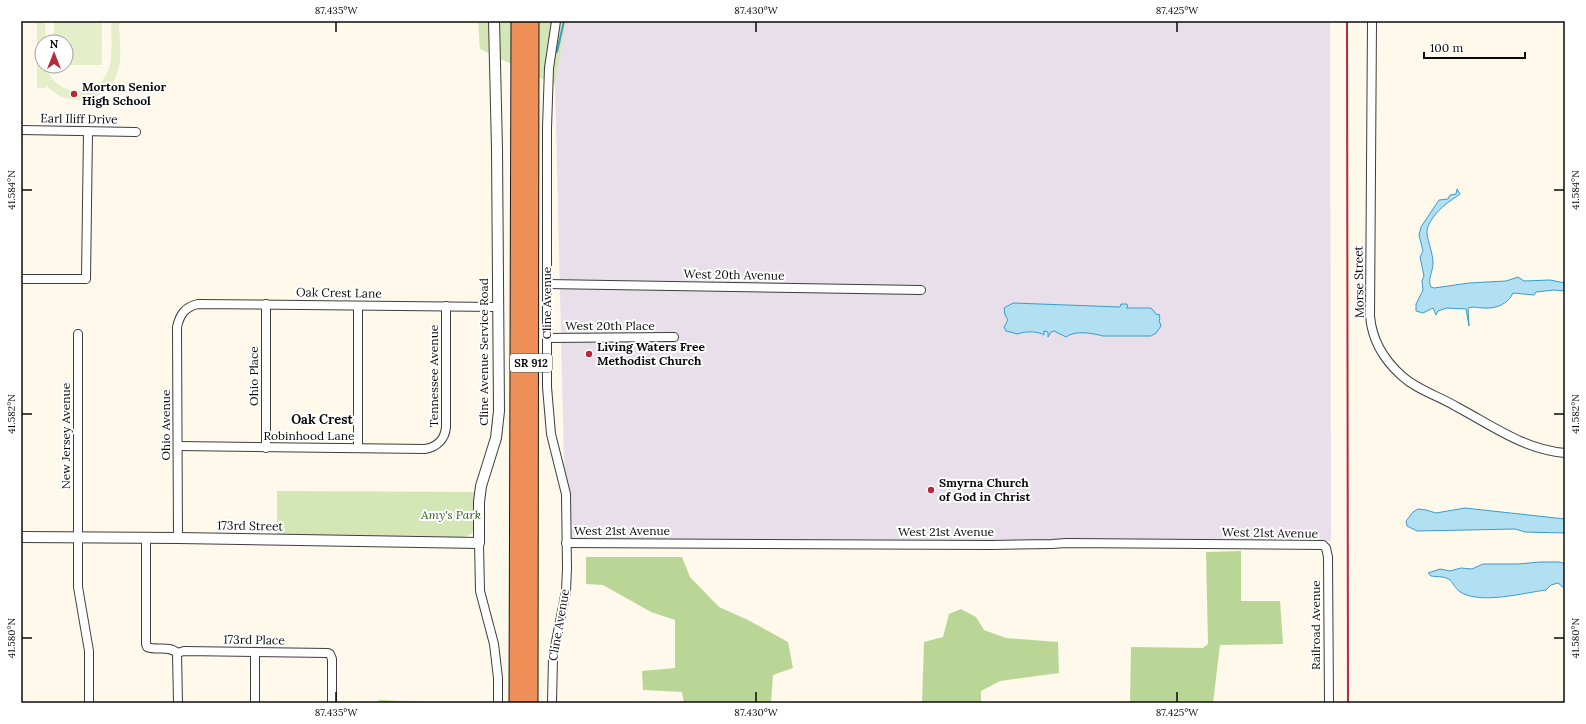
<svg xmlns="http://www.w3.org/2000/svg" width="1586" height="724" font-family="Lora,serif">
  <rect width="100%" height="100%" fill="#fef9ea"/>
  <path fill="#e8dfea" d="M566 21H1330L1331 541 566 543 555 85Z"/>
  <g fill="#d4e6b6">
    <path d="M478 21H566L555 85 480 49Z"/>
    <path d="M277 491 475 492V529L471 534 462 538 277 536Z"/>
  </g>
  <g fill="#b9d696">
    <path d="M1241 551V601H1280L1283 644 1220 645 1213 703H1130L1131 647 1203 648 1208 644 1206 552Z"/>
    <path d="M586 557H682L690 577 719 607 748 620 788 642 793 668 773 675 771 703H684L682 692 643 690 642 671 675 668V620L651 612 603 585 586 584Z"/>
    <path d="M961 609 976 617 984 630 1006 638 1058 642 1059 673 1000 681 981 691V703H922L924 642 943 637 949 614Z"/>
    <path d="M379 700 445 703H379Z"/>
  </g>
  <g fill="#e4eec8">
    <path d="M37 21H45L46 42H42V66H46C54 95 94 101 107 73 114 60 111 36 111 21H119C119 37 123 58 117 74 106 103 66 109 46 85L45 88H37Z"/>
    <path d="M54 21H102V65H66V42H54Z"/>
  </g>
  <g fill="#b1e0f3" stroke="#3b9cc7">
    <path d="M1457 189 1460 194C1455 198 1449 201 1445 205 1438 210 1426 224 1427 233 1428 243 1433 253 1433 263 1433 272 1427 280 1431 287L1434 288 1469 283 1506 281 1518 277 1524 281 1550 280 1565 283V291L1554 290 1536 292 1534 295 1513 293C1508 304 1496 309 1484 308 1478 308 1474 306 1468 308L1469 326 1466 309 1447 308 1438 311 1436 315 1433 308 1423 313 1416 311V304L1423 290 1422 281 1424 276 1420 257 1423 251 1419 235 1421 227 1439 200 1448 199 1450 195 1456 194Z"/>
    <path d="M1013 303 1120 307 1121 304H1127L1128 306 1126 308H1151L1157 315 1159 314 1160 319 1159 320 1161 326 1156 333 1151 336H1103C1092 333 1075 330 1066 337L1054 331 1051 332 1048 337V332L1044 331V335C1038 331 1024 331 1018 334L1006 331 1004 327 1008 320 1005 315 1004 308Z"/>
    <path d="M1465 508 1565 519V533L1525 532 1515 529 1417 531 1407 526 1406 521 1413 512 1418 509 1426 510 1436 513Z"/>
    <path d="M1540 562H1560L1565 564V586L1564 588 1558 583 1551 585 1546 590C1523 593 1483 604 1462 593 1456 590 1454 584 1450 580 1445 576 1437 577 1431 576L1428 573 1440 569 1450 571 1461 568 1472 569 1483 564H1518Z"/>
  </g>
  <g fill="none" stroke-linecap="round" stroke-linejoin="round">
    <path stroke="#3b9cc7" stroke-width="2" d="M557 52 564 21"/>
    <g stroke="#3e3e3e" stroke-width="10">
      <g id="minor">
        <path d="M1372 21 1370 316C1372 340 1384 360 1402 376 1417 390 1439 396 1457 407 1493 426 1523 449 1565 453"/>
        <path d="M21 130 136 132"/>
        <path d="M21 279H86L88 131"/>
        <path d="M547 284 921 290"/>
        <path d="M266 304V448"/>
        <path d="M358 306V448"/>
        <path d="M78 334V587L89 651V703"/>
        <path d="M547 338 674 337"/>
        <path d="M178 446 425 449C437 447 445 439 446 427V306"/>
        <path d="M146 538V644L147 647C157 651 169 645 177 653L178 703"/>
        <path d="M178 538 177 327C180 314 185 307 198 304L497 307"/>
        <path d="M479 543 480 591 494 644 498 678V703"/>
        <path d="M566 543 990 545 1052 544 1066 543 1323 545 1326 548 1328 557 1329 703"/>
        <path d="M255 652V703"/>
        <path d="M177 653 184 651 328 653 330 654 332 659V703"/>
        <path d="M552 703 553 657 566 591 567 568 566 494 551 434 547 387V128L549 68 556 21"/>
      </g>
    </g>
    <g stroke="#3e3e3e" stroke-width="12">
      <path id="tertiary" d="M21 537 178 538 479 543V502L481 486 496 438 499 411 497 149 494 21"/>
    </g>
    <g stroke="#1c1c1c" stroke-width="17">
      <g id="motorway">
        <path d="M517 703 519 21"/>
        <path d="M530 703 531 21"/>
      </g>
    </g>
    <use href="#minor" stroke="#fff" stroke-width="8"/>
    <use href="#tertiary" stroke="#fff" stroke-width="10"/>
    <use href="#motorway" stroke="#ee8f58" stroke-width="15"/>
    <path stroke="#b52a3d" stroke-width="2" d="M1347 21 1348 703"/>
  </g>
  <path fill="none" stroke="#0b0b0b" stroke-width="1.5" d="M336 22V32M756 22V32M1177 22V32M22 190H32M1554 190H1564M22 414H32M1554 414H1564M22 638H32M1554 638H1564M336 692V702M756 692V702M1177 692V702"/>
  <g fill="#b52a3d" stroke="#fff" stroke-width="1.5">
    <circle cx="74" cy="94" r="4"/>
    <circle cx="589" cy="354" r="4"/>
    <circle cx="931" cy="490" r="4"/>
  </g>
  <g text-anchor="middle" stroke-width="4" stroke-linejoin="round" paint-order="stroke">
    <rect fill="#fff" stroke="#545454" stroke-width="1" x="510" y="354" width="42" height="18" rx="3"/>
    <g font-size="11" font-weight="bold" fill="#0b0b0b">
      <text x="531" y="367">SR 912</text>
    </g>
    <g font-size="12" font-weight="bold" fill="#0b0b0b" stroke="#fff" text-anchor="start">
      <text x="82" y="91">Morton Senior<tspan x="82" dy="14">High School</tspan></text>
      <text x="597" y="351">Living Waters Free<tspan x="597" dy="14">Methodist Church</tspan></text>
      <text x="939" y="487">Smyrna Church<tspan x="939" dy="14">of God in Christ</tspan></text>
    </g>
    <g font-size="12" fill="#0b0b0b" stroke="#fff">
      <text transform="translate(79 119) rotate(1)" y="4">Earl Iliff Drive</text>
      <text transform="translate(734 275) rotate(1)" y="4">West 20th Avenue</text>
      <text transform="translate(1359 282) rotate(-91)" y="4">Morse Street</text>
      <text transform="translate(339 293) rotate(1)" y="4">Oak Crest Lane</text>
      <text transform="translate(547 303) rotate(-90)" y="4">Cline Avenue</text>
      <text x="610" y="330">West 20th Place</text>
      <text transform="translate(484 352) rotate(-90)" y="4">Cline Avenue Service Road</text>
      <text transform="translate(254 376) rotate(-90)" y="4">Ohio Place</text>
      <text transform="translate(434 376) rotate(-90)" y="4">Tennessee Avenue</text>
      <text transform="translate(166 425) rotate(-90)" y="4">Ohio Avenue</text>
      <text transform="translate(66 436) rotate(-90)" y="4">New Jersey Avenue</text>
      <text x="309" y="440">Robinhood Lane</text>
      <text transform="translate(250 526) rotate(1)" y="4">173rd Street</text>
      <text x="622" y="535">West 21st Avenue</text>
      <text x="946" y="536">West 21st Avenue</text>
      <text transform="translate(1270 533) rotate(1)" y="4">West 21st Avenue</text>
      <text transform="translate(559 625) rotate(-80)" y="4">Cline Avenue</text>
      <text transform="translate(1316 625) rotate(-90)" y="4">Railroad Avenue</text>
      <text transform="translate(254 640) rotate(1)" y="4">173rd Place</text>
    </g>
    <g font-size="12" font-style="italic" fill="#32601f" stroke="#fff">
      <text x="451" y="519">Amy's Park</text>
    </g>
    <g font-size="13" font-weight="bold" fill="#0b0b0b" stroke="#fff">
      <text x="322" y="424">Oak Crest</text>
    </g>
  </g>
  <rect width="1586" height="724" fill="none" stroke="#ffffff" stroke-width="44"/>
  <g transform="translate(54 54)"><circle r="19" fill="#ffffff" stroke="#9d9d9d"/>
  <path d="M0-3L7 15L0 10L-7 15Z" fill="#b52a3d"/>
  <text y="-6" font-size="11" font-weight="bold" text-anchor="middle" fill="#0b0b0b">N</text>
  </g>
  <path d="M1424 52v6h101v-6" fill="none" stroke="#0b0b0b" stroke-width="2"/>
  <text x="1430" y="52" font-size="12" fill="#0b0b0b" stroke="#ffffff" stroke-width="3" paint-order="stroke">100 m</text>
  <rect x="22" y="22" width="1542" height="680" fill="none" stroke="#0b0b0b" stroke-width="1.5"/>
  <g font-size="10" text-anchor="middle" fill="#0b0b0b">
    <text x="336" y="14">87.435°W</text>
    <text x="756" y="14">87.430°W</text>
    <text x="1177" y="14">87.425°W</text>
    <text transform="translate(11 190) rotate(-90)" y="4">41.584°N</text>
    <text transform="translate(1575 190) rotate(-90)" y="4">41.584°N</text>
    <text transform="translate(11 414) rotate(-90)" y="4">41.582°N</text>
    <text transform="translate(1575 414) rotate(-90)" y="4">41.582°N</text>
    <text transform="translate(11 638) rotate(-90)" y="4">41.580°N</text>
    <text transform="translate(1575 638) rotate(-90)" y="4">41.580°N</text>
    <text x="336" y="716">87.435°W</text>
    <text x="756" y="716">87.430°W</text>
    <text x="1177" y="716">87.425°W</text>
  </g>
</svg>
